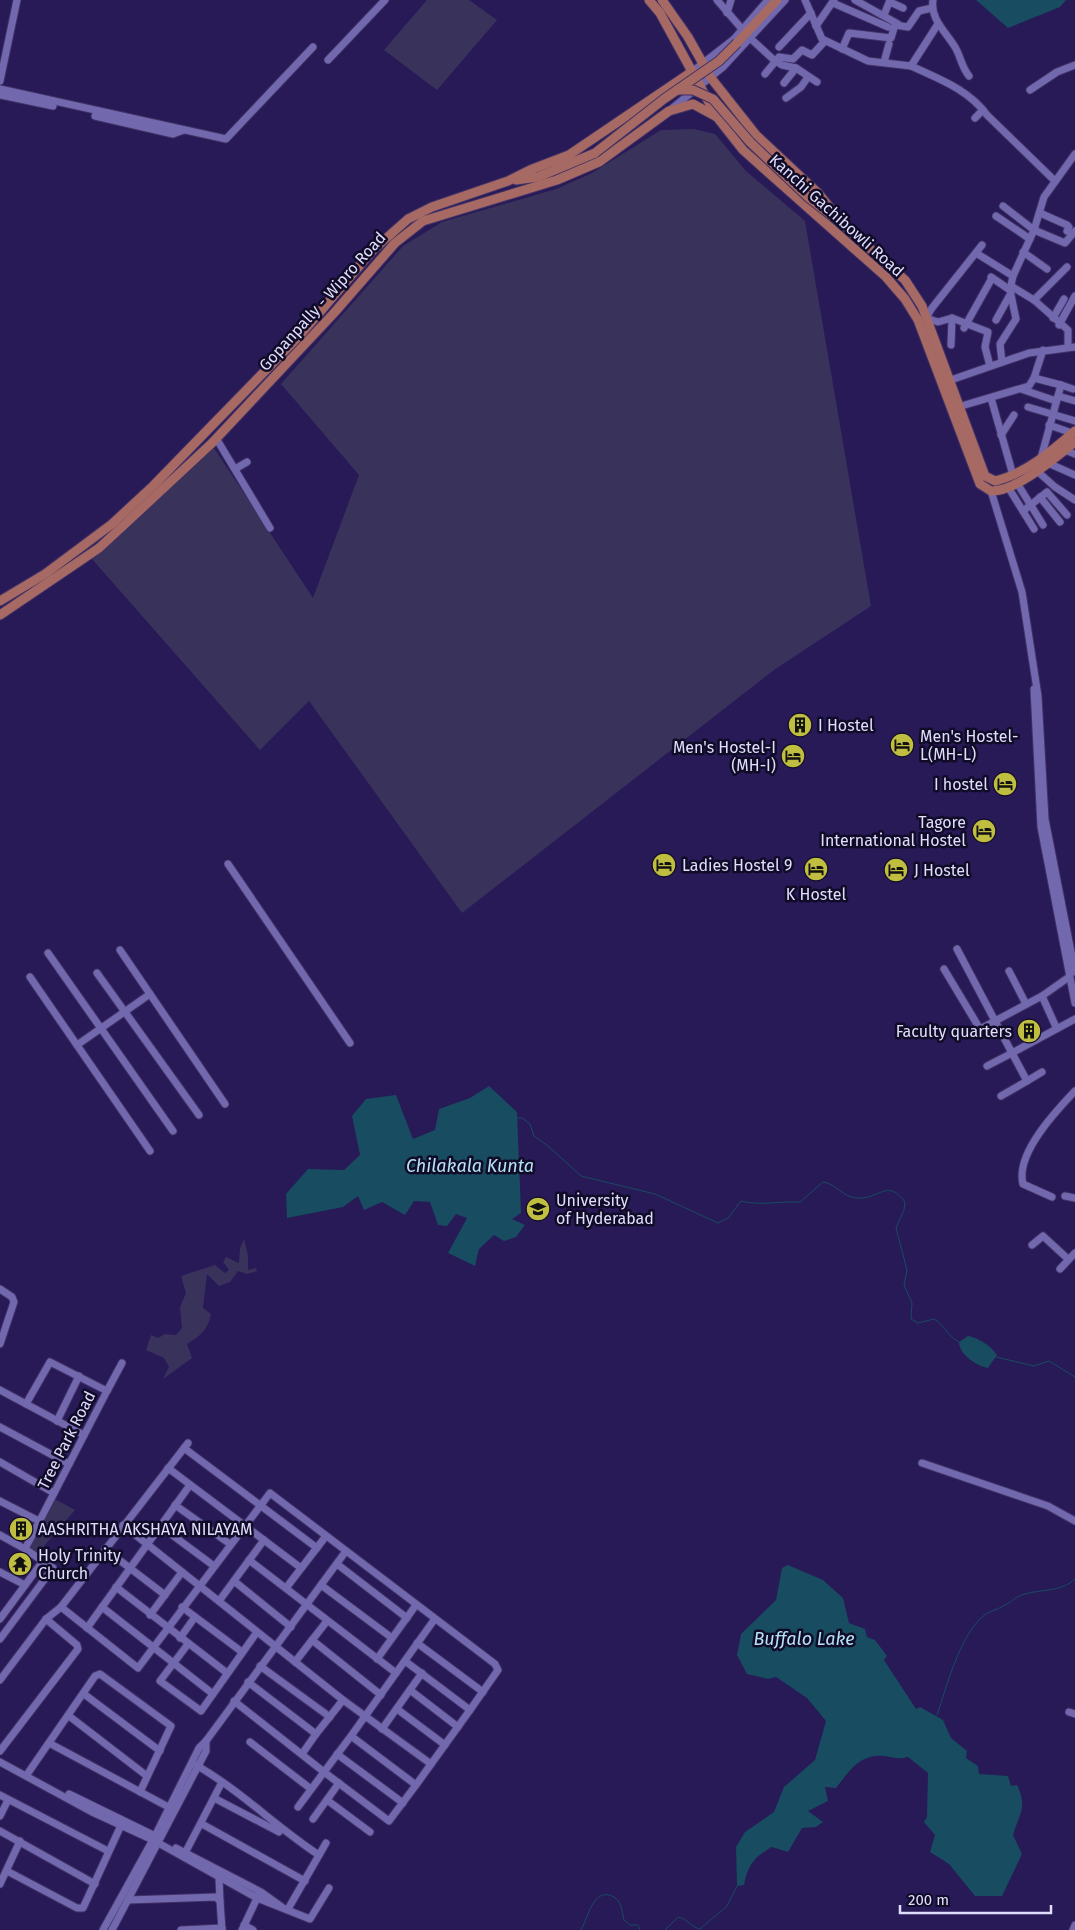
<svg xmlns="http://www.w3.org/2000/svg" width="1075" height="1930" font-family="'Fira Sans',sans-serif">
  <rect width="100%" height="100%" fill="#281957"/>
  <g fill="#39335b">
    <path d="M427 0H469L497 20 437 90 384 50Z"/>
    <path d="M694 129 715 134 746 171 805 221 871 606 774 670 462 913 309 701 260 750 92 559 212 445 313 598 359 475 281 384 403 246 442 222 556 189 592 173 661 130Z"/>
    <path d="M244 1239 248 1256V1270L256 1268 257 1271 247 1274 238 1271 230 1282 219 1286 207 1274 203 1308 211 1314C208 1330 200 1336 187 1344L192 1358 163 1379 169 1367 164 1358 146 1350 151 1335 158 1338 165 1334 176 1335 182 1328 180 1307 186 1293 181 1276 215 1265 225 1273 229 1270 223 1262 226 1257 239 1263 240 1248Z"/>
    <path d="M55 1499 75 1510 38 1553 30 1548Z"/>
  </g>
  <g fill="#174c61">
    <path d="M976 0H1066L1060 7 1008 28Z"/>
    <path d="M489 1086 517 1112 521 1213 512 1219 525 1225 516 1237 504 1241 494 1235 479 1249 475 1266 448 1253 467 1218 456 1214 447 1226 438 1225 430 1202 414 1201 405 1215 382 1202 364 1210 358 1196 343 1207 287 1218 286 1194 308 1169 344 1170 360 1155 352 1116 366 1099 396 1095 413 1139 435 1130 439 1109 470 1098Z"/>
    <path d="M968 1336C979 1338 991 1346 997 1355L988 1368C976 1366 959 1354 959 1342Z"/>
    <path d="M788 1565 823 1580 843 1598 849 1623 865 1629 867 1637 875 1640 887 1656 884 1660 916 1709 920 1707 943 1720 951 1738 967 1751 966 1758 978 1766 979 1774 1008 1776 1011 1786 1017 1785C1028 1808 1019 1814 1013 1835L1022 1854 1002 1896H975L949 1864 930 1852 935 1835 924 1822 927 1817 928 1773 908 1757C897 1760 894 1757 884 1756 860 1754 850 1770 836 1788L825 1787 828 1801 808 1811 823 1822 816 1827 802 1828 788 1852 772 1847C754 1857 748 1865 744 1885L737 1886 736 1847 745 1832 774 1812 784 1787 815 1760 826 1721 807 1698 776 1677 768 1679 747 1674 737 1655 741 1634 776 1600 782 1568Z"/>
  </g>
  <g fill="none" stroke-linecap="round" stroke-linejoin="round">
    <g stroke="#174c61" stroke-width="1">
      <path d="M517 1118H522L530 1124 534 1136 548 1146 581 1176 655 1194 718 1223 728 1218 741 1201C760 1206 780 1201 800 1202L823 1182C835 1183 844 1198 857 1198 881 1199 887 1178 905 1202L904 1210 896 1228 907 1270 904 1285 912 1303 911 1319 918 1323 934 1319C944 1324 946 1335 959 1342"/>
      <path d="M996 1357 1034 1366 1049 1361 1075 1377"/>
      <path d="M937 1715C947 1686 959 1638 982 1617 989 1611 997 1610 1005 1605 1013 1601 1016 1596 1025 1594 1043 1589 1061 1592 1075 1579"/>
      <path d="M581 1930C588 1918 593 1888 612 1896 621 1900 622 1910 624 1920L630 1925H638L640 1930"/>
      <path d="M665 1930 678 1917C688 1919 691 1927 700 1929L727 1906 737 1886"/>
    </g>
    <g stroke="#403165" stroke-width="9">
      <g id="minor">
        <path d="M717 0 742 29"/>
        <path d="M805 0 822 39 868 61 911 66 938 24"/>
        <path d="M855 0 898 24"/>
        <path d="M933 0C930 19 946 32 955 47 961 57 961 66 969 76"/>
        <path d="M890 2 903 8"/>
        <path d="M833 3 888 27"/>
        <path d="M727 13 731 0"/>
        <path d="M884 15 890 0"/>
        <path d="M816 26 834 0"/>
        <path d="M750 38 774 60 782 65 796 68 817 82"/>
        <path d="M779 47 811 13"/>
        <path d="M842 49 849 33 891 38 895 25 908 27 919 11 932 8"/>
        <path d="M328 60 385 0"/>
        <path d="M884 62 889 44"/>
        <path d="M911 66C939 79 968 89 987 115L1055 181"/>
        <path d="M693 71 734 39 768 0"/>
        <path d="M765 74 779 57 793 59 802 50 812 55 825 41"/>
        <path d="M0 81 17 0"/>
        <path d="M784 83 796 68"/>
        <path d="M0 89 226 139 313 47"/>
        <path d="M1030 90 1057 72 1075 65"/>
        <path d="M0 95 53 106"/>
        <path d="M786 98 801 87 808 77"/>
        <path d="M670 110 723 67 785 0"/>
        <path d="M95 116 173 134 184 130"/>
        <path d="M975 118 983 110"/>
        <path d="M1003 206 1034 230 1065 243 1075 231"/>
        <path d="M1040 213 1067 225 1069 227 1067 231"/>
        <path d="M996 216 1030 239"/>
        <path d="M982 245 932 308 926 318 938 322 952 318 988 332 985 347 990 366"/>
        <path d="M1023 252 1047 269"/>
        <path d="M976 253 1013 276"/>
        <path d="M991 277 1010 290"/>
        <path d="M1011 286 1034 300 1068 330V347"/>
        <path d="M1034 300 1067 267"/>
        <path d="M1053 318 1064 299"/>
        <path d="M996 320 1011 293"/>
        <path d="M1059 325 1075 296"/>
        <path d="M964 328 992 278"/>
        <path d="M951 345 952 318"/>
        <path d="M1002 362 1000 344 1016 319 1010 290 1013 276 1034 230 1044 197 1075 154"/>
        <path d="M1034 378 1061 385"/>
        <path d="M945 382 1029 353 1075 347"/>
        <path d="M1021 389 1056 401"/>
        <path d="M1058 396 1075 401"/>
        <path d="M991 398 1013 475"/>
        <path d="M958 407 1029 386 1034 378 1043 350"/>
        <path d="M1028 407 1075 421"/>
        <path d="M1049 425 1072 433"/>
        <path d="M1001 435 1014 415"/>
        <path d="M216 438 270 528"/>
        <path d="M1065 450 1075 454"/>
        <path d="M1041 458 1061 385 1073 389"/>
        <path d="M1048 463 1075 475"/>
        <path d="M235 469 247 462"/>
        <path d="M1036 470 1055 487 1075 500"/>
        <path d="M1017 483 1043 525"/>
        <path d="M1008 487 1034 529"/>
        <path d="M991 491 1022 592 1038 696 1045 819 1075 972"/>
        <path d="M1040 497 1060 522"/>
        <path d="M1023 511 1047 492 1067 515"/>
        <path d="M1034 689 1041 827 1075 1003"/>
        <path d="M228 864 350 1043"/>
        <path d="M957 949 1012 1053 1075 1019"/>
        <path d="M120 950 225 1104"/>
        <path d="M48 953 173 1131"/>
        <path d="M944 969 980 1029 1042 996 1069 977"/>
        <path d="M1009 971 1026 1004"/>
        <path d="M97 973 199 1115"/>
        <path d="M30 977 150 1151"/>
        <path d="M1042 996 1056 1027"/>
        <path d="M77 1045 150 994"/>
        <path d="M987 1066 1012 1053 1027 1081 1042 1072"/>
        <path d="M1001 1096 1027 1081"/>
        <path d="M1065 1196 1075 1198"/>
        <path d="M1052 1197 1023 1184C1015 1154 1056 1111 1075 1091"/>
        <path d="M1032 1245 1043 1236 1068 1259"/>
        <path d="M1060 1269 1075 1253"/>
        <path d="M0 1289 12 1297 14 1302 0 1344"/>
        <path d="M0 1390 84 1435"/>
        <path d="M107 1391 122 1363"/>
        <path d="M57 1421 79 1376"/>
        <path d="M0 1427 69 1464"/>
        <path d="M184 1448 317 1548"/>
        <path d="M0 1462 54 1493"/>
        <path d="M922 1463 1048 1506 1075 1521"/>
        <path d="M168 1468 301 1568"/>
        <path d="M0 1501 39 1521"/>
        <path d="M175 1505 230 1544"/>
        <path d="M123 1525 343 1700 316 1734"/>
        <path d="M160 1526 214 1566"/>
        <path d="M0 1535 25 1549 53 1568 0 1639"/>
        <path d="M25 1549 107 1391 50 1362 26 1404"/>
        <path d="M105 1549 165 1595"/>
        <path d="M249 1560 396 1673"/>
        <path d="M337 1564 407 1618"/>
        <path d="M0 1572 25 1585"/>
        <path d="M234 1581 291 1627"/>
        <path d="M321 1585 392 1638"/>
        <path d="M116 1587 227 1673"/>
        <path d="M286 1588 326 1536"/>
        <path d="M219 1601 264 1540"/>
        <path d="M61 1607 188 1443"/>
        <path d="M102 1607 213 1694"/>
        <path d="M182 1607 242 1652"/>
        <path d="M150 1615 182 1572"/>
        <path d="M0 1619 43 1561"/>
        <path d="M87 1628 190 1485"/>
        <path d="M180 1638 195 1617"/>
        <path d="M312 1640 381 1695"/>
        <path d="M417 1643 483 1692"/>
        <path d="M188 1644 160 1681 201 1711 257 1632"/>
        <path d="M377 1659 416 1605"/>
        <path d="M295 1662 327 1621"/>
        <path d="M260 1666 330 1717"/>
        <path d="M0 1680 46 1619 61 1607 138 1668 270 1493 495 1664 498 1670 470 1710 405 1661"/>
        <path d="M248 1682 316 1734 302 1754"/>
        <path d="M410 1690 458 1727"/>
        <path d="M84 1694 160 1751"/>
        <path d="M343 1700 431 1764"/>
        <path d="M234 1701 324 1772 298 1807"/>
        <path d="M397 1709 445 1745"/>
        <path d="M1069 1712 1075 1714"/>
        <path d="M69 1716 147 1776"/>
        <path d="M382 1729 422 1673"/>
        <path d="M351 1736 324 1772 389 1821 416 1785 351 1736 434 1620"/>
        <path d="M250 1742 311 1789"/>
        <path d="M49 1743 174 1810"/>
        <path d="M0 1751 78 1649 77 1645 46 1619"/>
        <path d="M337 1754 403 1803"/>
        <path d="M0 1762 92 1812 153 1840 257 1898 310 1919 329 1888"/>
        <path d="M194 1764C239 1789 276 1827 319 1855"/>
        <path d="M28 1773 95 1676 100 1674 171 1726 140 1792"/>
        <path d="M416 1785 470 1710"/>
        <path d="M69 1794 151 1834"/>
        <path d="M0 1795 108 1851"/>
        <path d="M214 1798 279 1832"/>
        <path d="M327 1800 370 1832"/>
        <path d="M0 1816 8 1800"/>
        <path d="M313 1819 339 1783"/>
        <path d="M202 1824 305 1881"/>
        <path d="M0 1831 95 1884"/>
        <path d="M176 1848 261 1892 282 1907"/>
        <path d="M184 1855 222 1782"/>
        <path d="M7 1871 77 1908H83L123 1821"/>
        <path d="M219 1877 220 1901"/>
        <path d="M0 1884 20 1841"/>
        <path d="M128 1900 216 1897 220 1901 222 1930"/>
        <path d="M288 1909 326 1843"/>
        <path d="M244 1925 253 1930"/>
        <path d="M103 1930 155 1836 199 1748 206 1741 346 1551"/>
        <path d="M112 1930 206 1751V1741"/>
        <path d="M181 1930 222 1928"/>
        <path d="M242 1930 259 1894"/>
        <path d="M1073 1930 1075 1925"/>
      </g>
    </g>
    <g stroke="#403165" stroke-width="11">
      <g id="major">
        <path d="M649 0 660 13 717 117 743 150 886 277 905 299 918 320 980 484 991 491C1016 492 1056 457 1075 442"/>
        <path d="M662 0 688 37 711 78 756 135 818 193 845 226 905 280 922 306 985 476 995 481C1025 474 1052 451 1075 431"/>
        <path d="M737 43 777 0"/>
        <path d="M516 180 538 177 595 153"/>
        <path d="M0 601 45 574 112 524 153 486 301 334 373 250 408 219 432 207 508 181 530 170 569 155 693 71"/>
        <path d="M0 615 99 548 124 525 212 443 334 313 395 243 423 221 557 180 599 162 669 111 693 104 717 117"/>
      </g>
    </g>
    <use href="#minor" stroke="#7168ad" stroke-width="7"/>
    <use href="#major" stroke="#a66963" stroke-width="9"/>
    <g stroke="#403165" stroke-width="11" stroke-linecap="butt">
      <g id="major-bridge">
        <path d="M677 90H693L713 99 750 142 809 198 845 226"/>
        <path d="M595 153 664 99 719 61 737 43"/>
      </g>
    </g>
    <use href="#major-bridge" stroke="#a66963" stroke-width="9"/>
  </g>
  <defs>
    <g id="building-disc" transform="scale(1.25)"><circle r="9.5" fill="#c0be41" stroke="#100b26"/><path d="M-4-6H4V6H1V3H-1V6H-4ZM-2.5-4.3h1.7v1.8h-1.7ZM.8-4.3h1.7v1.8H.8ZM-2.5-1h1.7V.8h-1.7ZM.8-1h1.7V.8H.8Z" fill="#111"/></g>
    <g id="hotel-disc" transform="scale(1.25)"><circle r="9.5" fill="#c0be41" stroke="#100b26"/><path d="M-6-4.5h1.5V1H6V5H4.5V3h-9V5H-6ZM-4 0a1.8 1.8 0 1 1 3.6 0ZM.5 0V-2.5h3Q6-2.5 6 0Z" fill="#111"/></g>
    <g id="university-disc" transform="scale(1.25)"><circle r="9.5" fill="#c0be41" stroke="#100b26"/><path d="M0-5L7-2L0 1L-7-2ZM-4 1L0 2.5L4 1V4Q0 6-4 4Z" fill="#111"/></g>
    <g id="temple-disc" transform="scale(1.25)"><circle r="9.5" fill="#c0be41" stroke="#100b26"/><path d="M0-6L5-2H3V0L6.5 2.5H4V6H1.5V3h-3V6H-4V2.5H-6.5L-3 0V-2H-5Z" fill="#111"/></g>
  </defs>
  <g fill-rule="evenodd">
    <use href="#building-disc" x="800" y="725"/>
    <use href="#hotel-disc" x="902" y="745"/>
    <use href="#hotel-disc" x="793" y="756"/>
    <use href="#hotel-disc" x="1005" y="784"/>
    <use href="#hotel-disc" x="984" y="831"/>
    <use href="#hotel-disc" x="664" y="865"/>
    <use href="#hotel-disc" x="816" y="869"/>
    <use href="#hotel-disc" x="896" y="870"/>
    <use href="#building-disc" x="1029" y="1031"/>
    <use href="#university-disc" x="538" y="1209"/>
    <use href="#building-disc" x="21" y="1529"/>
    <use href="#temple-disc" x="20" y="1564"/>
  </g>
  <g text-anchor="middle" stroke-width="5" stroke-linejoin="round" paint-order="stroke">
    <g font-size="16" fill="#e0defd" stroke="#100b26">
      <text transform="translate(837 215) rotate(42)" y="6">Kanchi Gachibowli Road</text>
      <text transform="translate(322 301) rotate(-48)" y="6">Gopanpally - Wipro Road</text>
      <text transform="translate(66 1440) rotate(-63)" y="6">Tree Park Road</text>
    </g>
    <g font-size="16" fill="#e0defd" stroke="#100b26" text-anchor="start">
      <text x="818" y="731">I Hostel</text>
      <text x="920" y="742">Men's Hostel-<tspan x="920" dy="18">L(MH-L)</tspan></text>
      <text x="776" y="753" text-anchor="end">Men's Hostel-I<tspan x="776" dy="18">(MH-I)</tspan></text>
      <text x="988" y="790" text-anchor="end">I hostel</text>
      <text x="966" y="828" text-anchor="end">Tagore<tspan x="966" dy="18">International Hostel</tspan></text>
      <text x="682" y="871">Ladies Hostel 9</text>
      <text x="914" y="876">J Hostel</text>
      <text x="816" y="900" text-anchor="middle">K Hostel</text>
      <text x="1012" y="1037" text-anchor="end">Faculty quarters</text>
      <text x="556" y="1206">University<tspan x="556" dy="18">of Hyderabad</tspan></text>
      <text x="38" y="1535">AASHRITHA AKSHAYA NILAYAM</text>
      <text x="38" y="1561">Holy Trinity<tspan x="38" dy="18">Church</tspan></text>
    </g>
    <g font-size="18" font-style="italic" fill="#b5e2f7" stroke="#100b26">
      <text x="470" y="1172">Chilakala Kunta</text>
      <text x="804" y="1645">Buffalo Lake</text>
    </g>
  </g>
  <path d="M900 1905v8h151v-8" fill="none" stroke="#e0defd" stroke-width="2.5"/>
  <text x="908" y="1905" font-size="15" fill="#e0defd" stroke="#100b26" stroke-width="4" paint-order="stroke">200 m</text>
</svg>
